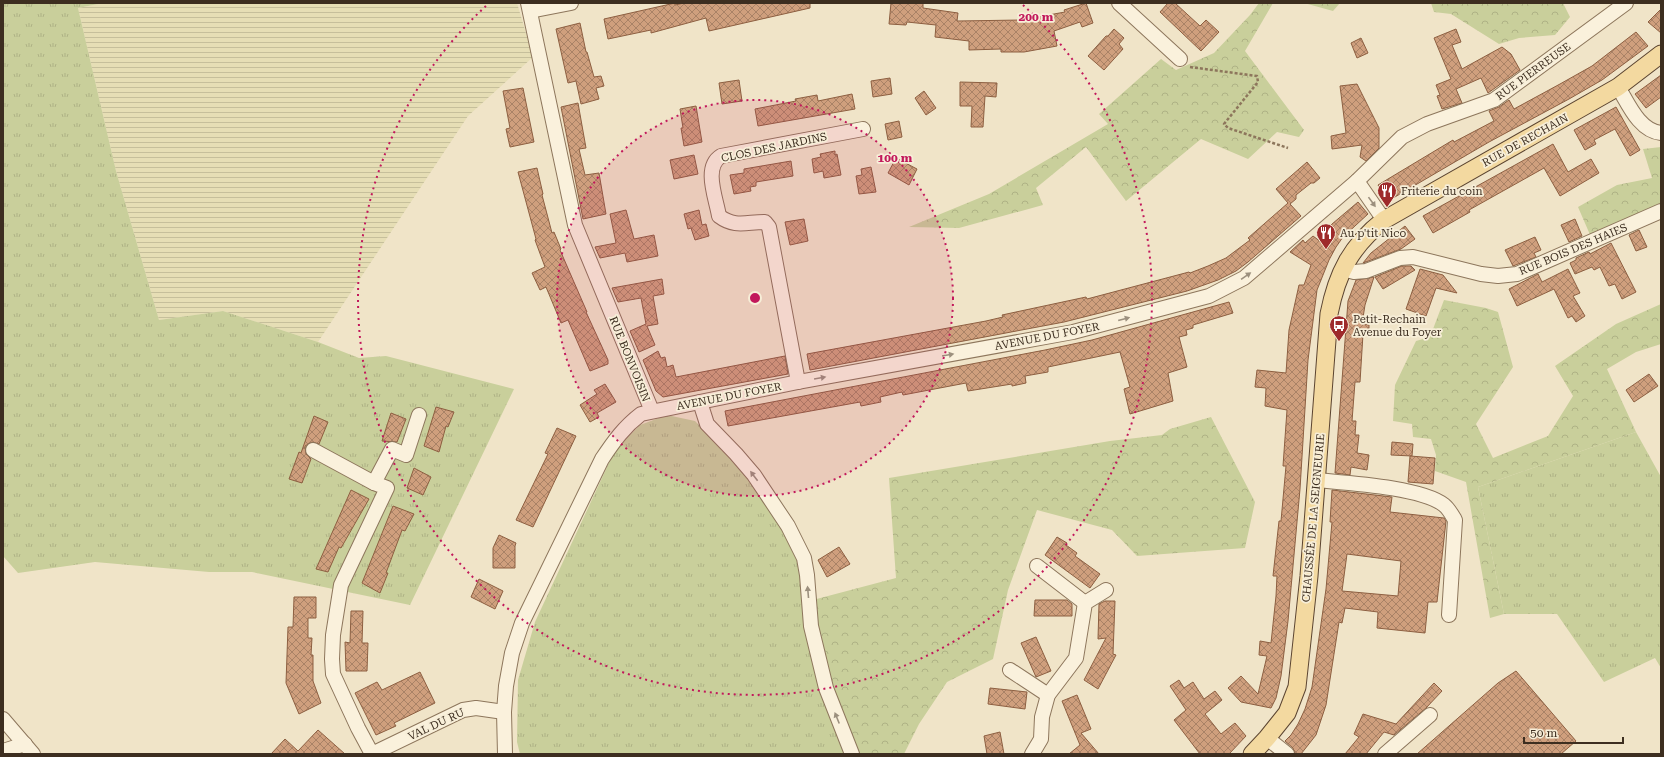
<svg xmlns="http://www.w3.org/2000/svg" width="1664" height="757" font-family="'Roboto Serif',serif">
  <defs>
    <pattern id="farmland-rules" width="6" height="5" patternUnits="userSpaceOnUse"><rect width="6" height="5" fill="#e6deb5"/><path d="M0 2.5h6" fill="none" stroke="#c6bf9b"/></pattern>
    <pattern id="grass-tufts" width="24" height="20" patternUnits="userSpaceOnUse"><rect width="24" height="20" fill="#c9cf9b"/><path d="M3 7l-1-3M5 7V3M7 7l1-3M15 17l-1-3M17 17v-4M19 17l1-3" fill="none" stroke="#aeb285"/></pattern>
    <pattern id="forest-crowns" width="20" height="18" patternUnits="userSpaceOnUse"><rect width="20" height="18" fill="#c9cf9b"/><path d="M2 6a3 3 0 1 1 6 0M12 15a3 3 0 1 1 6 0" fill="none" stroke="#aeb285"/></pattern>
    <pattern id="building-cross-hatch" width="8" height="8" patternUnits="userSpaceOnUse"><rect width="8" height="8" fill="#cf9f7d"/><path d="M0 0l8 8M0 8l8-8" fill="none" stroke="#a98266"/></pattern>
  </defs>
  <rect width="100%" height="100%" fill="#f0e4c8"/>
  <path fill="url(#farmland-rules)" d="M103 3H517L533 57 468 116 318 342 223 311 159 320 116 171 78 8Z"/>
  <g fill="url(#grass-tufts)">
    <path d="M3 3H103L78 8 116 171 159 320 223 311 318 342 359 358 386 356 514 389 410 605 252 572H209L95 562 18 573 3 556Z"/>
    <path d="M667 415 695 421 757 483 792 543 809 601 848 754H520L517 742 518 680 535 622 615 450 640 425Z"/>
    <path d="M1636 432 1661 477V668L1655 658 1604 682 1557 614H1504L1478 487Z"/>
  </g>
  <g fill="url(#forest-crowns)">
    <path d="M1259 3H1273L1245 51 1304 130 1299 137 1277 132 1248 159 1201 139 1126 201 1086 147 1036 188 1043 205 959 228 909 227 989 194 1108 124 1099 114 1161 59 1176 70 1214 53 1250 15Z"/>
    <path d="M1304 3H1340L1333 11Z"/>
    <path d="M1431 3H1563L1570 17 1555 35 1519 38 1499 44 1451 14 1434 12Z"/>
    <path d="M1661 147V206L1591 237 1578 207 1617 185 1652 178 1643 149Z"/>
    <path d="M1444 300 1486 308 1498 312 1513 367 1476 424 1493 458 1548 436 1573 396 1555 366 1616 324 1661 304V344L1636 352 1607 369 1636 432 1478 487 1504 614 1490 618 1466 482 1435 471 1436 455 1431 439 1413 437 1412 424 1393 421 1395 385 1416 341 1430 337Z"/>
    <path d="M1211 417 1255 502 1245 548 1137 556 1112 530 1037 510 1008 590 993 659 947 682 919 724 904 754H848L809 601 896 578 889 478 1110 441 1162 435 1170 429Z"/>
  </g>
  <g fill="url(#building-cross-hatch)" stroke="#8d5f41" fill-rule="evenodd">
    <path d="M675 3V5L684 3H810V8L709 31 706 18 651 33V30L608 39 604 19Z"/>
    <path d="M891 3H923V8L958 13 957 21 1021 20 1065 12 1064 10 1086 3 1093 23 1082 27 1080 22 1054 31 1057 46 1024 52H1001V49L969 50V41L935 37 936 25 907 22 906 25 889 24Z"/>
    <path d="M1168 3H1175L1200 26 1206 20 1219 32 1201 51 1160 12Z"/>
    <path d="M1661 9V33L1648 22Z"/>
    <path d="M580 23 586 52H587L594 77 601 76 604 86 596 88 599 99 581 104 576 81 568 83 556 29Z"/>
    <path d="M1114 29 1124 38 1119 44 1123 49 1104 70 1088 56 1106 36H1108Z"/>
    <path d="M1456 29 1461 42 1452 45 1462 69 1502 47 1511 54 1520 70 1488 93 1481 78 1456 89 1462 103 1442 109 1437 96 1440 95 1436 85 1451 79 1434 38Z"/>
    <path d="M1636 32 1648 46 1602 80 1569 99 1489 142 1388 201 1378 185 1453 140 1454 142 1494 121 1489 111 1499 107 1509 100 1514 109 1560 84 1592 66Z"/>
    <path d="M1361 38 1368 53 1357 58 1351 43Z"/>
    <path d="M1661 75V97L1646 108 1635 94Z"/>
    <path d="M890 78 892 94 873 97 871 81Z"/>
    <path d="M739 80 742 101 722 104 719 83Z"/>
    <path d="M960 82 997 83 996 97 985 96 983 127H971L972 106H960Z"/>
    <path d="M1357 84 1379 128V148L1366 161 1360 157 1362 145 1332 149 1331 136 1346 133 1340 86Z"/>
    <path d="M523 88 534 142 510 147 506 129 510 128 503 91Z"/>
    <path d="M924 91 936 108 926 115 915 98Z"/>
    <path d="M852 94 855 109 758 126 755 109 796 101 795 99 817 95 818 101Z"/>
    <path d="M578 103 586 148 579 149 585 175 599 173 606 214 583 219 561 107Z"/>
    <path d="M696 106 702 142 684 146 681 128H683L680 109Z"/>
    <path d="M1616 107 1640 150 1630 156 1615 129 1594 140 1596 144 1585 150 1574 130Z"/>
    <path d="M899 121 902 137 888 140 885 124Z"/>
    <path d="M1553 144 1568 172 1591 159 1599 173 1560 196 1544 168 1469 210 1470 212 1433 233 1423 216Z"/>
    <path d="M835 151V155L837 154 841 175 824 178 823 171 814 173 812 159 821 157 820 154Z"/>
    <path d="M694 155 698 174 674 179 670 160Z"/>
    <path d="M896 158 917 169 909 185 888 173Z"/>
    <path d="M791 161 793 176 756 182V186L750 187 751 191 734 194 730 175 744 173V169Z"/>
    <path d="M1307 162 1320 178 1314 183H1311L1296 195V199L1290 204 1301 216 1248 262 1236 271 1218 280 1187 291 1064 322 810 370 807 354 986 321 1003 317 1002 315 1086 297 1087 299 1189 272 1190 273 1208 266 1226 258 1250 240 1248 238 1288 203 1276 189Z"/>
    <path d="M871 167 876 192 859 194 856 176 862 175 861 169Z"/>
    <path d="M537 168 543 194 542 195 552 233 554 232 561 249 560 250 587 312H586L608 360V364L590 371 568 320 561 323 546 287 540 290 532 273 545 267 535 240 536 239 518 172Z"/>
    <path d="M1358 202 1368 214 1343 237 1336 247 1329 260 1317 290 1308 360 1300 489 1288 621 1281 676 1276 698 1271 708 1241 702 1228 688 1241 676 1258 694 1267 656 1259 655 1260 641 1271 643 1276 596 1277 576H1273L1279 521H1281L1286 466H1283L1287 410 1265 406 1266 388 1255 387 1257 370 1286 373 1289 330 1299 285H1304L1311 265 1290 252 1303 240 1305 243 1313 236 1321 242 1332 224Z"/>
    <path d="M626 210 634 239 654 235 658 256 627 262 625 253 600 258 595 247 616 243 610 214Z"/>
    <path d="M699 210 702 225 706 224 709 236 695 240 691 228 688 229 684 214Z"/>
    <path d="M804 219 808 241 790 245 785 222Z"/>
    <path d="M1575 219 1582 236 1569 242 1561 225Z"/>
    <path d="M1405 226 1415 239 1401 249 1363 263 1371 253Z"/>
    <path d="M1639 230 1647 247 1636 251 1629 235Z"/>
    <path d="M1535 237 1541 250 1534 253 1536 257 1513 266 1505 250Z"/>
    <path d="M1611 243 1636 292 1622 299 1615 284 1609 286 1600 267 1594 270 1592 267 1575 274 1570 263 1576 260V258L1589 252 1590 254Z"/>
    <path d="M1402 266H1411L1415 270 1383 289 1375 277Z"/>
    <path d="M1420 269 1443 275 1457 293 1436 288 1426 316 1406 309Z"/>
    <path d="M1568 269 1580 293 1573 296 1585 316 1576 322 1572 316 1568 318 1554 289 1517 306 1509 289 1538 274 1542 282Z"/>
    <path d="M1374 277 1365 305 1362 324 1369 325V335L1363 334 1360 382H1355L1352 421H1356L1355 435H1359L1357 453 1369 455 1367 470 1351 467 1350 475 1335 473 1348 301 1356 280Z"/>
    <path d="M662 279 664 294 653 296 658 324 647 326 655 345 639 352 630 331 646 324 641 298 618 302 612 288Z"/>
    <path d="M1229 302 1233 313 1193 325V328L1186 330 1187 335 1179 337 1187 367 1168 373 1173 401 1130 414 1124 389 1130 387 1120 352 1048 367V372L1025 376 1026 383 1012 386V384L968 391 966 383 903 395 902 392 880 397 881 402 861 406 860 402 728 426 725 411 1045 350 1092 340Z"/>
    <path d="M658 351 661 358 665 357 667 367 673 365 676 377 785 356 788 374 663 397 656 391 643 360Z"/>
    <path d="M1649 374 1658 386 1634 402 1626 390Z"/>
    <path d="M605 384 616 402 597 413 599 417 590 422 580 405 597 394 594 390Z"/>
    <path d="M436 407 454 412 448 427 446 426 439 452 424 446Z"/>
    <path d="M391 413 406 419 397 442 382 441Z"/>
    <path d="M314 416 328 422 319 444 312 442 305 446 306 454 311 459 302 483 289 479 299 452 301 453Z"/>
    <path d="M557 428 576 436 533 527 516 520 548 454 545 453Z"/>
    <path d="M1392 442 1413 444 1412 456 1391 455Z"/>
    <path d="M1410 456 1435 458 1433 484 1408 482Z"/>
    <path d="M414 468 431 477 423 495 407 488Z"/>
    <path d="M351 490 369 499 341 548 339 547 328 572 316 569Z"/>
    <path d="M1332 490 1392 497 1390 512 1444 518 1446 521 1437 602H1428L1425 633 1377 628 1378 612 1345 608 1342 623 1339 622 1326 705 1316 735 1301 754H1295L1293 748 1285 741 1291 735 1298 724 1305 709 1312 687 1326 589 1332 522H1330ZM1347 554 1401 561 1398 596 1342 591Z"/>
    <path d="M393 506 414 514 405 531 402 530 386 573H388L380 593 362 583Z"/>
    <path d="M499 535 516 543 515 546V568H493V548Z"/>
    <path d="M1057 537 1067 543 1066 545 1077 553 1075 556 1100 574 1090 588 1045 555Z"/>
    <path d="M839 547 850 564 827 577 818 560Z"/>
    <path d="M479 579 503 591 495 609 471 597Z"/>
    <path d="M294 597H316V618H308V638H312L311 655H313V681L321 703 299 714 286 683 288 627H293Z"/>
    <path d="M1035 600H1067L1072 604V616H1034Z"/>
    <path d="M1105 601H1115L1113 654 1116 655 1098 689 1084 680 1106 638 1098 639 1099 604Z"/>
    <path d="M351 611H363L362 643H368L367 671H346L345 642 350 643Z"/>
    <path d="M1036 637 1051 671 1036 677 1021 643Z"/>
    <path d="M1516 671 1576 741 1561 754H1417L1498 683Z"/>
    <path d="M420 672 435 703 394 723 396 726 376 735 355 693 377 682 382 690Z"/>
    <path d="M1179 680 1184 688 1193 682 1204 699 1215 691 1222 700 1205 714 1221 734 1235 723 1246 736 1229 754H1200L1174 720 1186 710 1170 686Z"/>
    <path d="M1434 683 1442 691 1426 708 1394 735 1384 732 1366 754H1345L1359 737 1354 734 1363 714 1396 724Z"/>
    <path d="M990 688 1027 692 1025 709 988 704Z"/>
    <path d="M1077 695 1091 729 1081 733 1099 754H1069L1080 745 1062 701Z"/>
    <path d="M318 730 345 754H271L285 739 298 751Z"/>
    <path d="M1000 732 1004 754H987L984 736Z"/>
  </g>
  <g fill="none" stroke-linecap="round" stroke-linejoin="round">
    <g stroke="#8d765c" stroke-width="16">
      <g id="minor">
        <path d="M528 3 575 225 652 411"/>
        <path d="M1119 3 1180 59"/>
        <path d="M530 11 571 3"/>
        <path d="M1618 87C1628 103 1639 131 1661 133"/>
        <path d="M1357 181 1402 137 1427 124 1494 100 1626 3"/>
        <path d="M1343 269 1354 272 1366 271 1400 258 1413 257 1481 274 1498 276 1517 274 1661 211"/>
        <path d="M798 382 769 227 765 222C746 222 735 228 719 216 716 198 703 167 721 156L863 129"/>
        <path d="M700 402 707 424 736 454 754 475 788 526 804 558 807 575 811 626 826 688 852 754"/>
        <path d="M313 450 374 483"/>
        <path d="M1316 480C1347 483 1421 487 1444 505 1449 509 1452 515 1455 520L1449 615"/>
        <path d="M1037 566 1085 603"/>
        <path d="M1010 670 1048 695"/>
        <path d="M3 719 33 754"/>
        <path d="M1267 738 1287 754"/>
        <path d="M3 751 25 744"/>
        <path d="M372 754 358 728 333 674 332 659 333 635 341 585 387 488 374 483 392 449 406 455 419 415"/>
        <path d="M372 754 463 710 476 708 504 712"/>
        <path d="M505 754 504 712 506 686 512 653 522 623 602 459C614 441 624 427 641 414L798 382 1073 332 1209 296 1244 278 1357 181 1384 220"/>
        <path d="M1032 754 1041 739 1042 717 1048 695 1076 658 1085 603 1106 590"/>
        <path d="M1385 754 1430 715"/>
      </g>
    </g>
    <g stroke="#5b4430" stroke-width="19">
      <path id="major" d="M1252 754 1267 738 1287 713 1297 687 1309 576 1329 314C1337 273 1351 246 1384 220L1618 87 1661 54"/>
    </g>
    <path stroke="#8d765c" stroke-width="2.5" stroke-dasharray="3 2" stroke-linecap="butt" d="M1190 67 1257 76 1258 82 1224 124 1228 128 1288 148"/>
    <use href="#minor" stroke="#faf1dc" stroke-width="14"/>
    <use href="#major" stroke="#f3d9a0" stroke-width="17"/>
  </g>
  <defs><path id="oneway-solid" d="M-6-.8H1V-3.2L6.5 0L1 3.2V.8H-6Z"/></defs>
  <g fill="#9c907e">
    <use href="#oneway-solid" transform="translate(1372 202) rotate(54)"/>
    <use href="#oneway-solid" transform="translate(1246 276) rotate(-35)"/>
    <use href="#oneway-solid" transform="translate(1124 319) rotate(-15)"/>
    <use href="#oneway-solid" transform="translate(948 355) rotate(-10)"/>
    <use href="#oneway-solid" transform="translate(820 378) rotate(-10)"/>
    <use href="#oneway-solid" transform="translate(754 476) rotate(-127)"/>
    <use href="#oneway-solid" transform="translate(808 592) rotate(-95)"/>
    <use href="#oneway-solid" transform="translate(837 718) rotate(-112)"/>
  </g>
  <circle cx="755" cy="298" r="198" fill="#c2185b" fill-opacity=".12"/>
  <g fill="none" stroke="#c2185b" stroke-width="2" stroke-dasharray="2 4">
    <circle cx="755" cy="298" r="198"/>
    <path d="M1023 5A397 397 0 1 1 487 5"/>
  </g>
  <defs>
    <g id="restaurant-pin" transform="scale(1)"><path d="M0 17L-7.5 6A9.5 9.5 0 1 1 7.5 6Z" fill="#9e2a2b" stroke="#f7eed8"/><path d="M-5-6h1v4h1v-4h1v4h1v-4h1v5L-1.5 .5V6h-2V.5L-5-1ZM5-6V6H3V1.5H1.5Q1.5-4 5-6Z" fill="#fff"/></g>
    <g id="bus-pin" transform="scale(1)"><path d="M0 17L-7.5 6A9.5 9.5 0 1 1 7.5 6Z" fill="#9e2a2b" stroke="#f7eed8"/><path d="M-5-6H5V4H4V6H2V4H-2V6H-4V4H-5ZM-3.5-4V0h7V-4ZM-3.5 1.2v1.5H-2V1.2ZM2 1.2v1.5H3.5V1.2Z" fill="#fff"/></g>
  </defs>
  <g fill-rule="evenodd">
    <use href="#restaurant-pin" x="1387" y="191"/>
    <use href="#restaurant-pin" x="1326" y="233"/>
    <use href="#bus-pin" x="1339" y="325"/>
  </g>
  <g text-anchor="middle" stroke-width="3.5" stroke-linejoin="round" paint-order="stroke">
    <g font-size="11" fill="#3d2e20" stroke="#f7eed8">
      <text transform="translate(1533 71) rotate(-36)" y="4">RUE PIERREUSE</text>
      <text transform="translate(1525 140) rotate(-29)" y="4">RUE DE RECHAIN</text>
      <text transform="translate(774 147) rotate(-12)" y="4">CLOS DES JARDINS</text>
      <text transform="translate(1573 249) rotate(-23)" y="4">RUE BOIS DES HAIES</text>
      <text transform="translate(1047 336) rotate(-11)" y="4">AVENUE DU FOYER</text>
      <text transform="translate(630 359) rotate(68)" y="4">RUE BONVOISIN</text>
      <text transform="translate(729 396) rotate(-11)" y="4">AVENUE DU FOYER</text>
      <text transform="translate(1313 518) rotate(-85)" y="4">CHAUSSÉE DE LA SEIGNEURIE</text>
      <text transform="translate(436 724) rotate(-25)" y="4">VAL DU RU</text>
    </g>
    <g font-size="11" fill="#3d2e20" stroke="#f7eed8" text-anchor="start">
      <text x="1401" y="195">Friterie du coin</text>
      <text x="1340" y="237">Au p'tit Nico</text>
      <text x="1353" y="323">Petit-Rechain<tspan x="1353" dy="13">Avenue du Foyer</tspan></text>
    </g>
  </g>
  <circle cx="755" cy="298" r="6" fill="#c2185b" stroke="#f7eed8" stroke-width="2"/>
  <g font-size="12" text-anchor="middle" font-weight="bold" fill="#c2185b" stroke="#f7eed8" stroke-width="3.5" stroke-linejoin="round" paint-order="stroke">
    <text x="1036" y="21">200 m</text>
    <text x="895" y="162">100 m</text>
  </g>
  <rect width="1664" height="757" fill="none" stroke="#3d2e20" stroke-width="8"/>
  <path d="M1524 737v6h99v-6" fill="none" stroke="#3d2e20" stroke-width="2"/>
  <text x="1530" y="737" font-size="12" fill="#3d2e20" stroke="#f7eed8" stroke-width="3" paint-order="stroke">50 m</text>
</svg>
